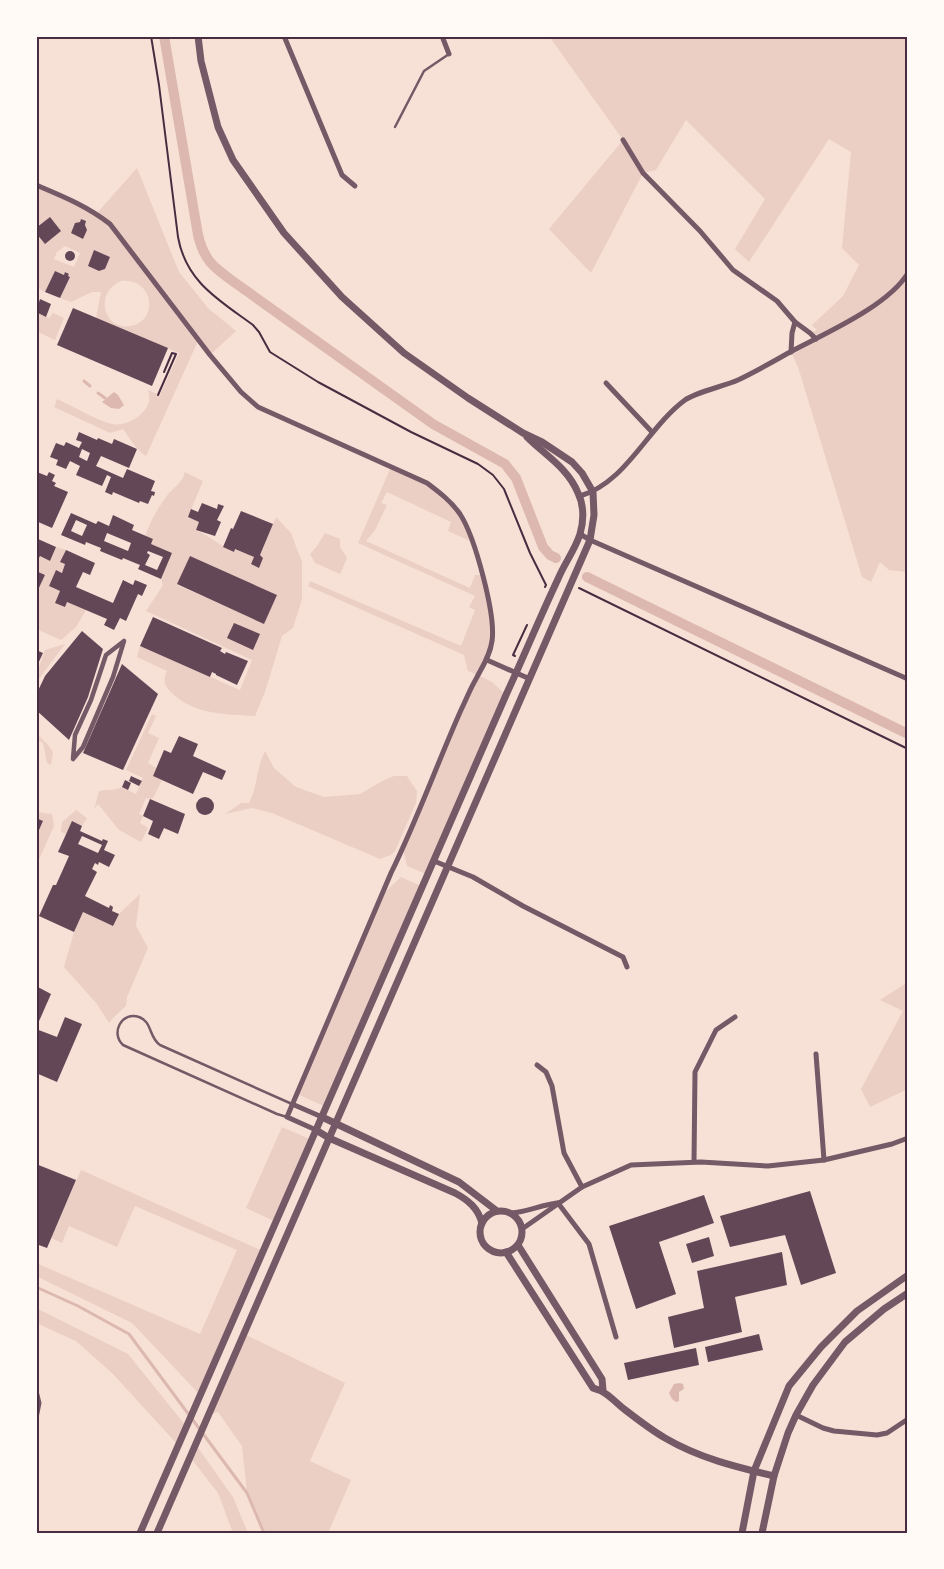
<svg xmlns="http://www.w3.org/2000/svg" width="944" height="1569" font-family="Mulish,sans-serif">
  <rect width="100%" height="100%" fill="#f7e1d7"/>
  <g fill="#ebcfc5" fill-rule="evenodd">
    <path d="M549 36H908V572L889 570 880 562 871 582 862 577 798 367 791 352 816 339 810 333 817 330 812 325 843 296 859 265 842 248 851 152 829 139 749 262 735 249 765 199 686 120 656 170 643 173 591 273 549 229 623 140Z"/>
    <path d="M137 168 179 272 208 308 236 331 210 355 198 341 146 456C136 450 130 438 123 429L110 433 54 407 57 399C73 406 96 420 112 424 121 426 134 421 141 414 149 406 151 401 148 390L160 395 179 353 96 318 101 292H92L71 302 60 298 70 277 69 274 66 272 64 275 55 271 45 292 36 287V233L45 243 36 228V185L97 213ZM81 219 86 222 83 239 71 233 75 223 80 222ZM65 246 80 253 74 267 54 259 57 252ZM94 251 110 257 105 269 100 271ZM121 281C153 277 160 320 131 326 103 331 94 292 121 281Z"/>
    <path d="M36 312 49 318 53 313 64 318 55 340 36 331Z"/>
    <path d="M391 467 427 483 460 515 472 542 448 531 451 522 387 492 381 503 387 505 375 530 366 541 470 588 475 575H483L493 641 478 675 492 682 506 695 428 875 407 866 403 849 478 675 468 671 464 655 308 586 310 581 461 646 475 610 469 607 475 596 358 543Z"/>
    <path d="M185 472 203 481 188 517 199 522 196 530C210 536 220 546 234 552L235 549 254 557 251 564 259 567 263 558 260 555 276 517 291 533 302 562V599L293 628 282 636 265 692 255 716C225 714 196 715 173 694 165 687 162 682 167 671L137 657 140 646 240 690 252 660 146 611 163 585 161 579 172 553 151 544 153 539 145 536C150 522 157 509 166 497 172 488 182 484 185 472ZM190 556 277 595 264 623 177 585Z"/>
    <path d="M325 533 340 539V547L347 558 340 574 315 563 310 554 317 546Z"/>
    <path d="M56 547 66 550 61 562 65 564 62 573 56 570 49 586 60 591 55 603 65 607 67 602 86 610 76 627 61 640 36 629V593L45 575 36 571V564L40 556 50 561Z"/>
    <path d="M65 644 36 683V676L45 650Z"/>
    <path d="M152 714 156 716 148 733 159 738 148 763 156 768 153 776 162 780 153 798 150 799 146 798 139 814 143 816 140 823 148 828 141 842 119 830 98 804 94 809 99 791C107 789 115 791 122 787L136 794 143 778 126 770Z"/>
    <path d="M36 733 48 745 53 752 51 765 47 763 43 743 36 739Z"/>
    <path d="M265 751 274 768 296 787 324 797 360 794 384 780 394 776H407L417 791 416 803 395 851 391 855 380 859 272 813 252 808 225 814 241 803H249C258 785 256 769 265 751Z"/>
    <path d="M76 810 87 818 82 826 72 822 66 834 61 832 62 822Z"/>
    <path d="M36 812 52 814 54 826 36 866V837L43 822 36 818Z"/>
    <path d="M401 877 423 887 326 1107 297 1094 381 896Z"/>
    <path d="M140 894 136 926 148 948 127 997 126 1006 115 1016 109 1023 97 1004 64 967 74 932 83 912 113 926 119 914Z"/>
    <path d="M908 982V1089L870 1107 861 1089 903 1011 880 1000Z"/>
    <path d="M282 1127 312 1140 276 1222 246 1208Z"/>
    <path d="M81 1170 263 1251 200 1395 132 1323 36 1276V1263L200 1334 237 1250 135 1206 117 1247 69 1226 62 1243 51 1238Z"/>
    <path d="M36 1308 128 1354 186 1426 178 1445 113 1374 76 1341 36 1323Z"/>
    <path d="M244 1334 345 1383 310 1461 351 1480 328 1533H264L247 1493 242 1446 218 1412 209 1414Z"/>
    <path d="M196 1445 233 1497 248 1533H233L218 1493 190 1457Z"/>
  </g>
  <g fill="#dcb8b0">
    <path d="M114 392 118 395 124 405 119 409 111 408 102 402Z"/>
    <path d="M680 1383 683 1384 684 1389 679 1392V1401L676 1402 672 1399 669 1393 674 1384Z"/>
  </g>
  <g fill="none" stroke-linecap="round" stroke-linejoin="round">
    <g stroke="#dcb8b0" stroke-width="3">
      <path d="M84 381 90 386"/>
      <path d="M98 393 105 398"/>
      <path d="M36 1287 78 1306 129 1334 247 1493 264 1533"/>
    </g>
    <g stroke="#dcb8b0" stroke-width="10">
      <path d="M164 36 198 235C204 260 213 267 234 282L433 424 505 464 516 478 543 547 550 555 556 558"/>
      <path d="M587 577 908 734"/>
    </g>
  </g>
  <g fill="#644757" fill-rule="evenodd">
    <path d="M50 217 61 231 45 244 36 233V228Z"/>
    <path d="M81 219 86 221 85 225 87 230 83 239 71 233 75 223 80 222Z"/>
    <path d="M94 250 110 257 105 269 99 271 88 266Z"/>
    <circle cx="70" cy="256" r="5"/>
    <path d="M55 271 64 275 65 272 69 274 68 276 70 277 60 298 45 292Z"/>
    <path d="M40 299 51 304 46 317 36 312Z"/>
    <path d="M73 308 168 348 152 386 57 345Z"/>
    <path d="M79 432 97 440 98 438 112 444 114 439 137 449 129 468 101 456 96 466 123 478 127 469 155 481 151 491 155 492 154 496 152 495 148 504 140 501 139 503 113 492 112 495 105 492 111 477 107 475 102 486 76 475 80 466 70 461 66 469 56 465 58 460 50 457 56 443 64 446 66 442 79 448 82 442 76 440ZM82 449 90 453 87 461 79 457Z"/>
    <path d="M37 472 47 476 49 472 55 475 52 481 56 483 54 486 68 492 52 528 36 521Z"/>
    <path d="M202 503 217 509 218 504 224 506 217 520 221 522 215 536 196 530 199 522 188 517 191 509 198 512Z"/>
    <path d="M241 511 273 524 260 555 263 558 259 568 251 564 254 557 235 549 234 552 223 547 231 528 233 529Z"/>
    <path d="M71 513 96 524 98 521 109 526 113 515 134 525 132 530 153 539 151 544 172 553 161 579 138 569 140 565 123 558 122 560 100 551 101 548 86 542 85 545 61 535ZM76 520 87 525 82 536 71 531ZM107 533 131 543 128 551 104 541ZM148 551 163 557 157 570 145 565 150 555 147 553Z"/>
    <path d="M38 539 56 547 50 561 40 556 36 564V544Z"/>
    <path d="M66 550 95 563 90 575 83 572 76 587 113 603 123 580 133 585 135 580 147 585 142 596 138 594 126 621 120 618 114 630 104 625 107 619 67 602 65 607 55 603 60 591 49 586 56 570 62 573 65 564 60 562Z"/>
    <path d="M190 556 277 595 264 624 177 584Z"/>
    <path d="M36 571 45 575 36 594Z"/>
    <path d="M153 617 222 648 220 651 225 654 226 652 248 661 237 685 216 675V674L212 672 210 677 140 646Z"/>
    <path d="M234 623 260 634 253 650 227 638Z"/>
    <path d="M82 631 103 649 88 697 69 740 36 710V695L45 676Z"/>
    <path d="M36 650 43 653 36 668Z"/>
    <path d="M122 664 158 694 123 770 83 753Z"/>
    <path d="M179 736 198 744 193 756 226 771 222 780 203 772 193 794 153 776 164 750 171 753Z"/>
    <path d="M131 776 142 781 139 786 129 781Z"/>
    <path d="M125 780 131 783 128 790 122 787Z"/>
    <circle cx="205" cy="806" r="9"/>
    <path d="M150 799 185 814 178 834 164 828 159 839 148 834 153 821 143 816Z"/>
    <path d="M36 818 43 821 36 837Z"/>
    <path d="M72 821 82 826 80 831 102 841 103 839 108 841 104 850 115 855 109 867 99 862 98 865 95 863 92 869 97 872 85 896 109 908 110 905 113 907 112 911 119 914 113 926 83 912 74 932 39 916 53 885H56L69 856 58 852ZM82 836 102 845 98 853 78 844Z"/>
    <path d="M36 986 51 994 36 1028Z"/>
    <path d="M65 1017 82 1024 57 1082 36 1073V1029L57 1037Z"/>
    <path d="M36 1164 76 1180 47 1248 36 1244Z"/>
    <path d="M810 1191 836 1273 801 1285 785 1235 730 1247 720 1216Z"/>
    <path d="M704 1195 714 1223 659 1242 676 1294 636 1309 609 1226Z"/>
    <path d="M709 1237 714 1256 692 1263 686 1244Z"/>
    <path d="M782 1252 787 1285 735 1297 742 1332 674 1348 668 1317 704 1308 697 1271Z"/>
    <path d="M759 1334 763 1350 708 1362 705 1347Z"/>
    <path d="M696 1348 699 1365 628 1380 624 1363Z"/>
  </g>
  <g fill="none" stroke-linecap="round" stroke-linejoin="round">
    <g stroke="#4a2c40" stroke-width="2">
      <path d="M151 36 159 85 178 237C186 282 219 300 253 325L259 332 270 352 318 382 411 432 478 464 493 475 504 489 530 553 546 585 545 587"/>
      <path d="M158 395 176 354 172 353 164 372"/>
      <path d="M579 588 908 749"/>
      <path d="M515 656 513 655 527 625"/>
    </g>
    <g stroke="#755966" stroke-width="2.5">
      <path d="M395 127 424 71 449 54"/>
      <path d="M287 1117 277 1114 123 1045C110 1033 122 1011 139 1017 152 1021 149 1038 160 1045L292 1104"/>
    </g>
    <path stroke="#755966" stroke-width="4.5" d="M124 641 113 677 83 747 73 759 75 735 91 700 106 655Z"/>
    <g stroke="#755966" stroke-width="5">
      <path d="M284 36 342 175 355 186"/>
      <path d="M442 36 449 54"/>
      <path d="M623 140 643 173 700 231 733 270 777 301 795 322"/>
      <path d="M36 185C62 196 87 206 110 224L210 355 241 392 258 407 427 483C439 492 451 501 460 514 475 537 496 615 492 641 490 656 482 667 476 679 470 689 466 700 461 710 437 764 417 820 391 873L287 1117 316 1130"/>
      <path d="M791 352 792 333 795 322 810 333 816 339"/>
      <path d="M606 383 652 432"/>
      <path d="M580 496C627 482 647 428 685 400 696 392 725 386 738 380 757 371 774 361 792 351 826 333 888 306 908 273"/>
      <path d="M580 534 590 540 908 679"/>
      <path d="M487 660 530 679"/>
      <path d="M434 861 473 877 523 906 623 957 627 967"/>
      <path d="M816 1054 824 1160"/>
      <path d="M537 1065 546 1072 552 1086 564 1153 582 1187"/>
      <path d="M292 1104 322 1117"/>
      <path d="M694 1162 695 1072 716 1030 735 1017"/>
      <path d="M558 1203 589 1244 616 1337"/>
      <path d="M511 1213C527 1212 541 1205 557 1203"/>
      <path d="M522 1229 582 1187 631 1165 701 1162 768 1166 824 1160 892 1144 908 1138"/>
      <path d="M36 1391 39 1403 36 1418"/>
      <path d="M796 1415 823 1428 834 1431 877 1435 887 1433 908 1419"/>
    </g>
    <g stroke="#755966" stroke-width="7">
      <path d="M322 1117 459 1182 497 1211"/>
      <path d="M316 1130 329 1138 455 1193C468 1200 478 1208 482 1223"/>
      <circle cx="501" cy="1232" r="21"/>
      <path d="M518 1245 602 1379 603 1390"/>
      <path d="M506 1252 593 1388C606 1391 614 1401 624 1409 637 1419 651 1430 665 1438 699 1458 736 1467 774 1476"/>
      <path d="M140 1533 506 695C524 656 540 617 558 579 564 564 575 550 580 534 584 521 584 505 578 493 568 468 545 455 527 437"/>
      <path d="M157 1533 590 540 594 515 593 492 582 473 572 462 542 442 523 433 468 398 404 353 342 297 284 233 233 160 218 127 201 61 198 36"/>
      <path d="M742 1533 754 1471 789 1386 821 1347 857 1311 908 1275"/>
      <path d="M762 1533 774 1476 788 1433 796 1415 813 1385 845 1342 884 1309 908 1293"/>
    </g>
  </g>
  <rect width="944" height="1569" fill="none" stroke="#fffaf5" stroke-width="75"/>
  <rect x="38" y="38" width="868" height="1494" fill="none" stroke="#4a2c40" stroke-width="2"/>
</svg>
